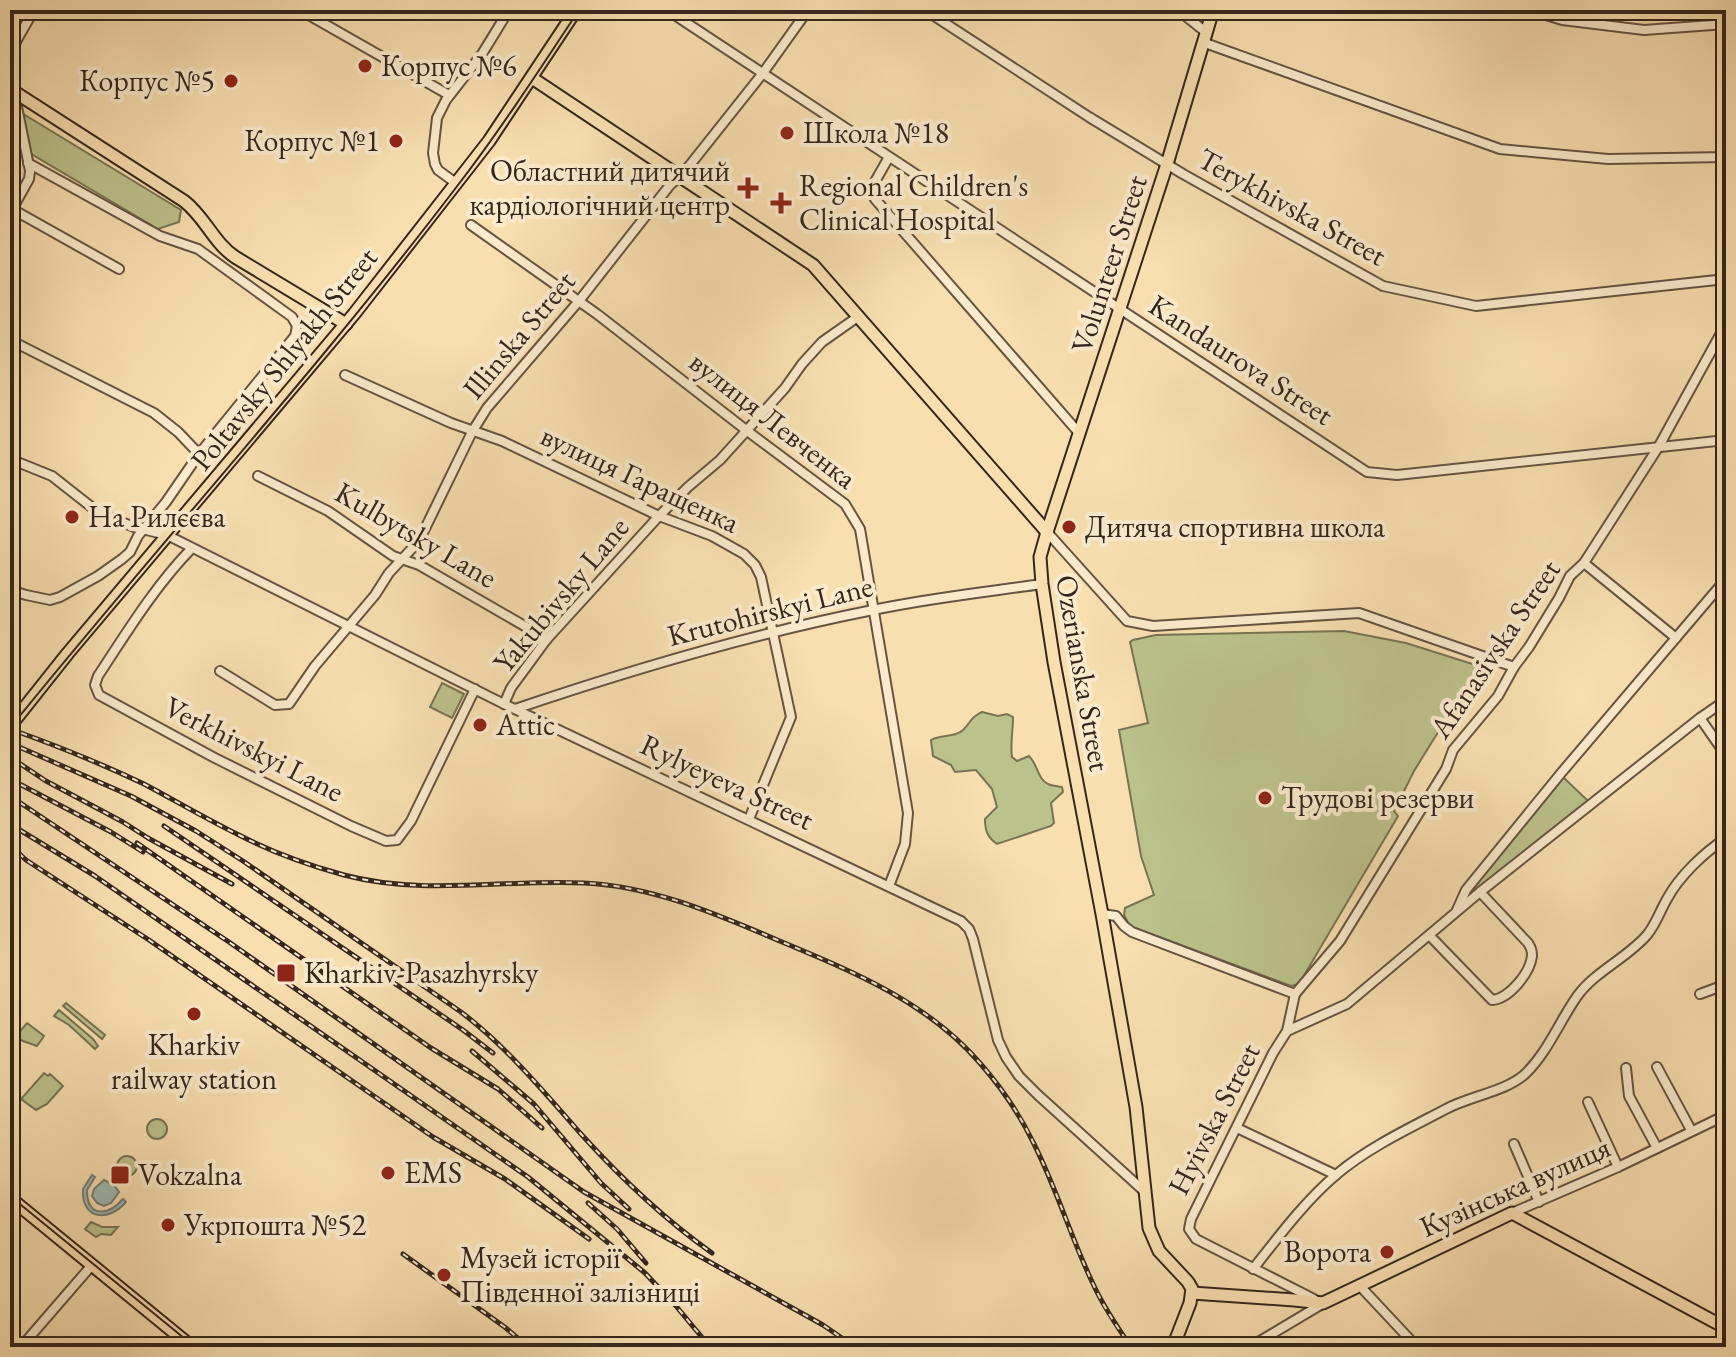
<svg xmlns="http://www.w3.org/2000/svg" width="1736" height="1357" font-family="'EB Garamond',serif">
  <rect width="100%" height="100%" fill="#f9dfb0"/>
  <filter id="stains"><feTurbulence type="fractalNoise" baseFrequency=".0025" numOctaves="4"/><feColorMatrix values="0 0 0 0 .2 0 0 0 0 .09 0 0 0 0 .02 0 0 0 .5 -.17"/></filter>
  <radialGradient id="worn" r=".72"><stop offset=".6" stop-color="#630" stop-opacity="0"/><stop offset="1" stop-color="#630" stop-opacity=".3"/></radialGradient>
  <g fill="#bcc28c" stroke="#787454" stroke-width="2">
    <path d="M10 10H28L10 42Z"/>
    <path d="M20 112 181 210 179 222 158 229 28 152Z"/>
    <path d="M1344 631 1406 643 1479 666 1414 771 1394 811 1398 816 1299 984 1291 986 1130 926 1124 915 1125 908 1154 895 1141 856 1119 730 1148 723 1130 642 1133 640 1156 635Z"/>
    <path d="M442 683 464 694 452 718 430 707Z"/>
    <path d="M982 712 998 716 1007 714 1013 717C1013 732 1010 743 1012 757L1017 761 1029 756C1037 763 1038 780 1048 784 1052 786 1057 786 1062 787L1063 792 1051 803 1054 823 1051 826 997 844C987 837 985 830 985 819L997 807 992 789 976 770 955 772 951 765 933 756 931 740C941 734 955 738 963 730 971 723 969 718 982 712Z"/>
    <path d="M1563 777 1588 801 1471 895 1469 891Z"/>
    <path d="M66 1003 105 1035 102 1039 63 1006Z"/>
    <path d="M59 1010 93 1039 98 1046 95 1049 69 1025 54 1016Z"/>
    <path d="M27 1023 44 1036 37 1046 23 1041 16 1036Z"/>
    <path d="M44 1073 48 1076 50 1074 63 1086 47 1104 36 1110 21 1099Z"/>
    <circle cx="157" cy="1129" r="10"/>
    <circle cx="127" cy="1166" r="10"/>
    <path d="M91 1222 102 1227H118L111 1235 101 1234 96 1237 85 1229Z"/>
  </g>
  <g fill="#a0bbb3" stroke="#757f77" stroke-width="2">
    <path d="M92 1175 95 1177 87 1190C87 1217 107 1217 123 1199L126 1202C108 1223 81 1219 83 1189Z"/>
    <path d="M104 1180 114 1185 119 1192 111 1203 104 1206 97 1203 92 1196 94 1189Z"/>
  </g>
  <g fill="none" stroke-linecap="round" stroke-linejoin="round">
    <g stroke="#665442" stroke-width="12">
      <g id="minor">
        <path d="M300 10 449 95"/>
        <path d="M667 10 1367 472 1397 475 1726 440"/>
        <path d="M925 10 1089 117 1183 174 1383 286 1476 306 1726 279"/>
        <path d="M1178 10 1207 33"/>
        <path d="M1530 10 1562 20 1644 30 1726 24"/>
        <path d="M1205 43 1500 149 1608 159 1726 157"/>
        <path d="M10 52 34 10"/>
        <path d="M889 157 873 185 872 193 875 199 1079 433"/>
        <path d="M457 184 438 170 435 164 433 153 437 118 446 100 482 54 509 10"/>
        <path d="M12 209 119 269"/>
        <path d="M10 213 29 179 30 171 14 92"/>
        <path d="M471 225 597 314 746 430 845 504 860 529 908 813 905 844 889 886"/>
        <path d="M10 340 154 413 178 432 199 454"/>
        <path d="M345 375 451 423 502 441 659 516 712 536 744 554 755 565 761 577 791 717 749 819"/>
        <path d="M10 459 52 476 99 513 134 527 167 535 504 704 961 921 969 929 973 939 998 1040 1006 1057 1019 1076 1038 1095 1144 1191"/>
        <path d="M258 476 328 511 393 556 419 565 547 639"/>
        <path d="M1047 532 1127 621 1153 626 1359 613 1514 667"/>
        <path d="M192 548C155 586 127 632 98 676L95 685 99 695 213 757 351 826 386 841 397 840 411 821 475 689"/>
        <path d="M1584 563 1676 638"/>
        <path d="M10 590 26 595 50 600 60 597 98 576 122 559 130 552 138 536 166 502 199 454 295 336 297 326 292 317 198 249 160 236 28 163"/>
        <path d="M220 671 275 705 289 704 315 666 375 595 389 573 419 541 472 432 487 408 579 301 670 185 682 175 763 73 808 10"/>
        <path d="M504 704 511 688 547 639 659 516 688 487 720 460 785 388 802 364 822 342 859 316"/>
        <path d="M515 709C633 669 751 634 873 610 929 598 986 592 1042 584"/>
        <path d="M1700 718 1723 751"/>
        <path d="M1457 910 1466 890 1562 772 1726 579"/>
        <path d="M1102 914 1116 916 1124 926 1132 932 1295 994"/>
        <path d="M1430 936 1492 1000C1509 999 1530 973 1532 956 1532 950 1531 948 1528 943L1480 892"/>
        <path d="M1700 994 1719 987 1726 1001"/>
        <path d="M1287 1031 1295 994 1340 941 1446 769 1453 750 1498 696 1514 667 1529 647 1559 598 1570 576 1584 563 1659 446 1726 324"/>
        <path d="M1657 1067 1691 1130"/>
        <path d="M1626 1068 1629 1096 1657 1148"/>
        <path d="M1588 1102 1618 1167"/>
        <path d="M1237 1128 1336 1175"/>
        <path d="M1514 1144 1539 1202"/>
        <path d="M1512 1213 1618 1167 1726 1115"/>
        <path d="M1253 1269C1279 1236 1305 1201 1337 1174 1369 1147 1410 1128 1446 1109 1470 1096 1504 1092 1524 1075 1547 1054 1560 1020 1578 995 1596 971 1627 958 1647 935 1656 924 1660 911 1667 899 1680 875 1704 853 1726 838"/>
        <path d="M1359 1285 1417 1347"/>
        <path d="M1314 1299 1196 1239 1189 1229 1191 1219 1273 1053 1287 1031 1347 1004 1480 892 1700 718 1726 700"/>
        <path d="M21 1347 92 1265"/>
        <path d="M1250 1347 1322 1304"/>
      </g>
    </g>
    <g stroke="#35261d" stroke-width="15">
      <g id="major">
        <path d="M532 78 813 265 1047 532"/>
        <path d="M10 89 184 201C205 217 213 242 235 257L346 324"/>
        <path d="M10 726 68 653 354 314 489 141 576 10"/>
        <path d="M10 1198 192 1347"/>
        <path d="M1192 1293 1294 1300 1323 1303 1512 1213 1726 1328"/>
        <path d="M1173 1347 1190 1303 1192 1289 1188 1282 1159 1251 1149 1228 1136 1107 1102 914 1054 662 1042 584 1040 557 1047 532 1167 164 1213 10"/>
      </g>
    </g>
    <use href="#minor" stroke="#fbeacc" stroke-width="8"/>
    <use href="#major" stroke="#f9dfb0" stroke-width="11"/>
    <g stroke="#35261d" stroke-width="2">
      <path d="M10 728C157 546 316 372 458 185 501 129 540 69 579 10"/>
      <path d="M10 1196 195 1347"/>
    </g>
    <g stroke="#35261d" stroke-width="5">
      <g id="rail">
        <path d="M10 729C55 745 100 763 144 784 176 801 208 820 241 836 274 853 308 865 344 875 423 896 504 879 584 883 651 886 714 913 775 939 849 970 925 1000 979 1062 1001 1087 1019 1113 1033 1142 1057 1189 1072 1241 1095 1288 1105 1309 1118 1328 1131 1347"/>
        <path d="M10 743 131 796 196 831 243 861 461 1012C507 1047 543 1091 581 1134 620 1177 664 1219 712 1253"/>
        <path d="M10 757 46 781 123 822 148 838 232 884"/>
        <path d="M10 779 111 832 143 852"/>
        <path d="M10 796 229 942 584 1192 823 1325 855 1347"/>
        <path d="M10 824 95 876 528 1177 645 1273 676 1306 710 1347"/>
        <path d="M164 826 463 1030 493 1053"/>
        <path d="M137 843 431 1048 498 1089 542 1128"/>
        <path d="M10 845 26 860 149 940 433 1137 505 1179 589 1239"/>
        <path d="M472 1051 534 1104 601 1183 629 1209"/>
        <path d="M588 1203 617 1229 646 1263"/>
        <path d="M403 1254 506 1328 528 1347"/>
      </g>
    </g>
    <use href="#rail" stroke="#fbeacc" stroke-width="2" stroke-dasharray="6" stroke-linecap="butt"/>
  </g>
  <g fill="#8f2418" stroke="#fbeacc" stroke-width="3">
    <circle cx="365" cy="66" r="8"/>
    <circle cx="231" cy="81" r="8"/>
    <circle cx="787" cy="133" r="8"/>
    <circle cx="396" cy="141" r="8"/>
    <path d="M744 176h8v8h8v8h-8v8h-8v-8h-8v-8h8z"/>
    <path d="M777 191h8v8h8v8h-8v8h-8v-8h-8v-8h8z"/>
    <circle cx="72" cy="517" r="8"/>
    <circle cx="1069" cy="527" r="8"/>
    <circle cx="480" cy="725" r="8"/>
    <circle cx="1265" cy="798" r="8"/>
    <rect x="276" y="963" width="20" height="20" rx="4"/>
    <circle cx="194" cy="1014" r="8"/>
    <circle cx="388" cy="1173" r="8"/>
    <rect x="110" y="1165" width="20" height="20" rx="4"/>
    <circle cx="168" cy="1225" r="8"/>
    <circle cx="1387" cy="1252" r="8"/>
    <circle cx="444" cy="1275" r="8"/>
  </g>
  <g text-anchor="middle" stroke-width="8" stroke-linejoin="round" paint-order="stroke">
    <g font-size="30" fill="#35261d" stroke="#fbeacc" text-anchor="start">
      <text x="381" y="76">Корпус №6</text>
      <text x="215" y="91" text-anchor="end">Корпус №5</text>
      <text x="803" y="143">Школа №18</text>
      <text x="380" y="151" text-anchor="end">Корпус №1</text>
      <text x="730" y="181" text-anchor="end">Областний дитячий<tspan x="730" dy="34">кардіологічний центр</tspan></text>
      <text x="799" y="196">Regional Children's<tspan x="799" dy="34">Clinical Hospital</tspan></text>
      <text x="88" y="527">На Рилєєва</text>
      <text x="1085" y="537">Дитяча спортивна школа</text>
      <text x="496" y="735">Attic</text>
      <text x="1281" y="808">Трудові резерви</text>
      <text x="304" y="983">Kharkіv-Pasazhyrsky</text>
      <text x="194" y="1055" text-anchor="middle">Kharkiv<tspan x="194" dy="34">railway station</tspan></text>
      <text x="404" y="1183">EMS</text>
      <text x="138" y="1185">Vokzalna</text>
      <text x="184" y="1235">Укрпошта №52</text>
      <text x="1371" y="1262" text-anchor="end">Ворота</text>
      <text x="460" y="1268">Музей історії<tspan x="460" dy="34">Південної залізниці</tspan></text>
    </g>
    <g font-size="30" fill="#35261d" stroke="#fbeacc">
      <text transform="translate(1292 207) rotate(29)" y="10">Terykhivska Street</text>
      <text transform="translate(1109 264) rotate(-72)" y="10">Volunteer Street</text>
      <text transform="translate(519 335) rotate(-50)" y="10">Illinska Street</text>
      <text transform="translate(284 359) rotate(-51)" y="10">Poltavsky Shlyakh Street</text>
      <text transform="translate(1241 360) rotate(33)" y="10">Kandaurova Street</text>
      <text transform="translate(773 420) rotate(38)" y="10">вулиця Левченка</text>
      <text transform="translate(640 479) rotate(25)" y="10">вулиця Гаращенка</text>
      <text transform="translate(416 535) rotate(30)" y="10">Kulbytsky Lane</text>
      <text transform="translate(561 595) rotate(-50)" y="10">Yakubivsky Lane</text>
      <text transform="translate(770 611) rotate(-14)" y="10">Krutohirskyi Lane</text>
      <text transform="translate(1495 649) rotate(-56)" y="10">Afanasivska Street</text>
      <text transform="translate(1083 673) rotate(80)" y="10">Ozerianska Street</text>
      <text transform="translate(254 749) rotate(27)" y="10">Verkhivskyi Lane</text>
      <text transform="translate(727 782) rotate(25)" y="10">Rylyeyeva Street</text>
      <text transform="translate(1214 1119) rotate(-63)" y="10">Hyivska Street</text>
      <text transform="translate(1515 1187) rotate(-24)" y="10">Кузінська вулиця</text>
    </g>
  </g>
  <rect width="1736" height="1357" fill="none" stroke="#f9dfb0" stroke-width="40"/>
  <rect x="12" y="12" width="1712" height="1333" fill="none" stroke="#35261d" stroke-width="4"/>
  <rect x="20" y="20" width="1696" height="1317" fill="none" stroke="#35261d" stroke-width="2"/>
  <rect width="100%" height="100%" filter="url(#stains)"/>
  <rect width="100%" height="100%" fill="url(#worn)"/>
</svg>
